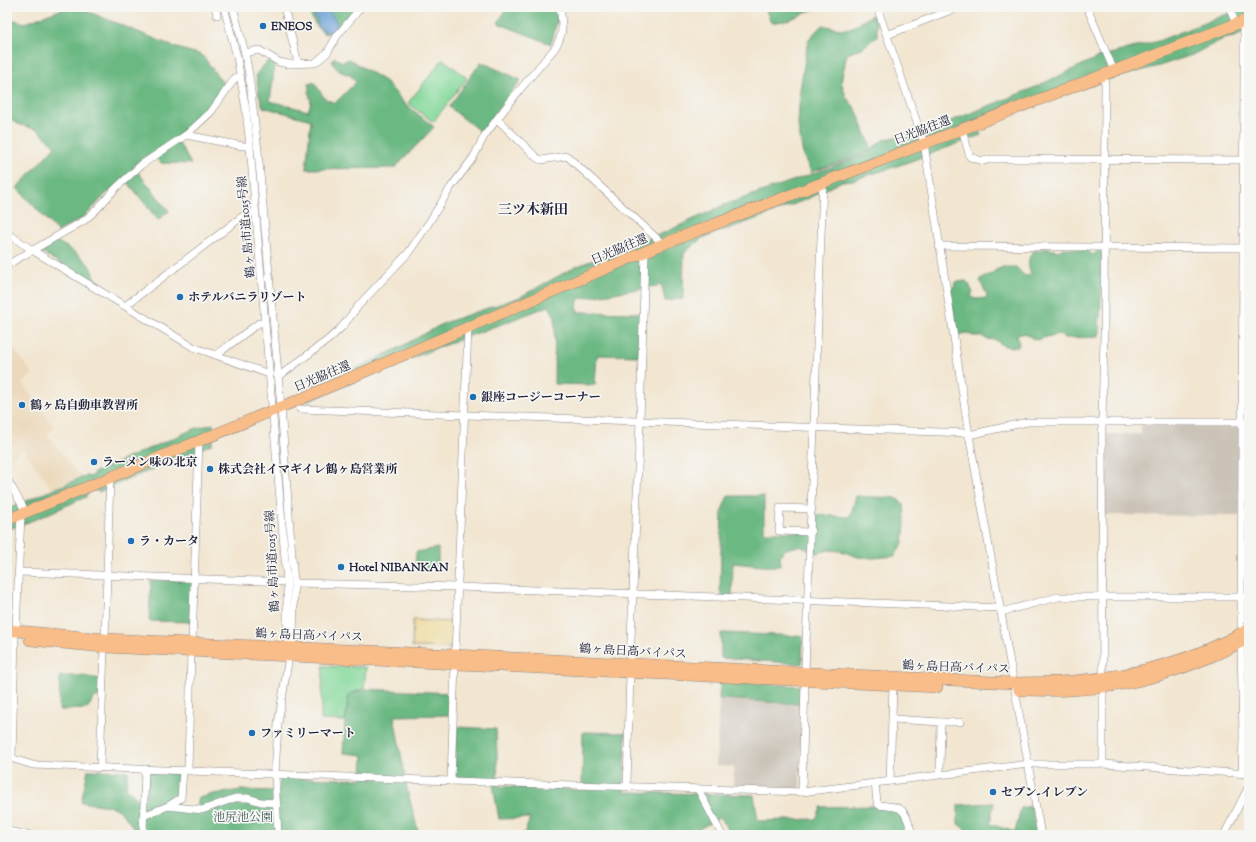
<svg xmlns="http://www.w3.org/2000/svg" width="1256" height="842" font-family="'Sorts Mill Goudy','Noto Serif JP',serif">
  <rect width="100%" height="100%" fill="#f6f6f2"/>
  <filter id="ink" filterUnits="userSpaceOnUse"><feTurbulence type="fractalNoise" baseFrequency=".025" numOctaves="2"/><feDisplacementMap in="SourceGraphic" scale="8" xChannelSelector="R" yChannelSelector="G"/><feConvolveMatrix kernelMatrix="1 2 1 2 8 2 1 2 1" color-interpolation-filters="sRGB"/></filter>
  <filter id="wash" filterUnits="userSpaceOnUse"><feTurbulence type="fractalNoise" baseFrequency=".012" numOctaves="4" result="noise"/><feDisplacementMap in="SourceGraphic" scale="16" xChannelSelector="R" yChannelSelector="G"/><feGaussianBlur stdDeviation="0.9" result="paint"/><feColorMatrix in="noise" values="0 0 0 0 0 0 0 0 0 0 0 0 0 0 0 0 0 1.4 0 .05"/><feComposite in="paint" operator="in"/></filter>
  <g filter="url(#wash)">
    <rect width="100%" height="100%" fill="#f2e6d1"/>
    <path fill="#ecd8ba" d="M7 341 33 374 22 383 54 428 47 434 80 476 52 489 23 449 7 461Z"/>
    <g fill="#cbc3b8">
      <path d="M1141 424 1240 425V516L1104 515V434H1141Z"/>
      <path d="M1249 428V467H1244V430Z"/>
      <rect x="1245" y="468" width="4" height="42"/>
      <path d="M719 700 802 705 800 789 733 787 734 767 716 766Z"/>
    </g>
    <g fill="#83d89a" stroke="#527d6a">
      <path d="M443 59 467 78 433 122 408 103Z"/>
      <path d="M323 666 366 667 364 689 349 694 345 721 321 720Z"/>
    </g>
    <g fill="#6ab882" stroke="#466d5e">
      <path d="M68 7H77L180 49 202 55 225 86 209 111 176 138 191 164 161 163 151 153 133 166 169 211 158 220 126 180 107 193 84 217 58 232 17 188 55 146 38 130 18 124 7 117V18L25 23Z"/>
      <path d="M299 7H356L335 32 324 34 315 24 310 14 301 10Z"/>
      <path d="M507 7H557L560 9 551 44 498 23Z"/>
      <path d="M765 7H823L811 10 789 20 771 23Z"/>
      <path d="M1245 7H1249V31L1234 37 1223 39 1192 55 1159 66 1109 79 978 124 981 135 903 164 853 180 842 181 807 199 765 216 702 238 684 253 683 299 665 301 662 285 578 299 577 312 641 313 639 356 597 355 595 385 554 384 555 317 549 306 432 350 308 401V387L346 373 397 349 444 323 520 297 575 267 666 232 724 205 863 156 883 140 936 127 1031 89 1099 57 1158 41Z"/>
      <path d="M872 15 877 24V36L862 48 847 54 841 81 846 97 856 109 871 147 862 155 811 172 803 155 798 125 800 90 808 40 822 25C849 32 849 30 872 15Z"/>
      <path d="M334 57 342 62 349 59 386 82 404 103 434 127 395 168 306 169 311 120 263 107 259 95 256 74 268 61 275 65 270 101 308 111 311 102 309 93V84L314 82 325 99 335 103 356 82 350 75 339 71 332 63Z"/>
      <path d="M481 62 521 80 500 107 482 133 449 107Z"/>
      <path d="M53 240C62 243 83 257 89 265 92 269 93 276 98 281L97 286 38 250Z"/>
      <path d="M1044 248 1059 251 1063 248 1089 250V253L1093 255 1097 251H1100L1102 253 1101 275 1102 282 1101 301 1100 318 1098 321C1101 327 1101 331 1098 337L1066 338 1058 334 1036 340C1029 337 1024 331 1017 334L1019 343 1018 347C1010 347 1002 347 996 340L986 339 982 336H973L967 333 957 335 950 289 955 285 956 282 966 281 969 284 973 293 971 295 973 298 976 299 986 298 987 295 980 281 982 278 991 274 996 270 1003 267H1016L1025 276 1031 275C1028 267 1027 258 1033 251H1039Z"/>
      <path d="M213 424 214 431 212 444 99 492 91 489 86 497 36 519 7 530V509L85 476 91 477 94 473 107 467 194 429Z"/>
      <path d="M728 496H764V532H814L815 515 850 517 856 496 896 498 904 504 905 524 903 543 895 556 873 558 858 557 841 551 828 550 817 553 799 546 786 549 780 555V566H761L733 563 732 597 722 596 720 590 722 510Z"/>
      <path d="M438 548V569H415L416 552Z"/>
      <path d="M151 580 193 581 191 622 149 621Z"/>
      <path d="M721 633 803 636 802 664 721 658Z"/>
      <path d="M60 676H82L101 679 100 695 94 698 87 709 59 710Z"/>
      <path d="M720 681 802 686V704L719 699Z"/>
      <path d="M364 689 451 693 450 715 394 716 408 793 419 835H135C135 827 122 812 115 808 109 805 89 804 81 802L88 770 128 771 126 788 139 800 146 795 147 772 179 773 177 810 195 811 199 798 213 794 242 790 279 791 280 780 282 778 362 779 363 755 343 753 345 721 349 694Z"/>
      <path d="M457 727 496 729 498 786 582 790 583 732 626 733 624 792 754 795 758 821 816 819 821 807 877 806 899 812 907 829 913 835H730L721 817 688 835H524L530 818 499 819 494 791 493 779 454 778Z"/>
      <path d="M994 803 990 824 1015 832 1021 808 1031 806 1037 835H973L958 824V805Z"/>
    </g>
    <path fill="#eeda9e" stroke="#887e6c" d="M413 620 454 622 453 648 412 647Z"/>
    <path fill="#699ed6" stroke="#466088" d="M303 7H327C329 16 341 19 335 30L329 32C314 29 320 23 314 14 311 10 306 9 303 7Z"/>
  </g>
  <g filter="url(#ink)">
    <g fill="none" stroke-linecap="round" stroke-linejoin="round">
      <g stroke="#8a8486" stroke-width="8">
        <g id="minor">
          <path d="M215 7 217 15"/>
          <path d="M224 7 237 57 246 110 250 146 287 582V650"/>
          <path d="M233 7 245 53 249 75 258 151 281 407 294 583 293 647 289 656 278 724 275 774 278 835"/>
          <path d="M284 7 298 63"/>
          <path d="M877 7 924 143 969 435 1041 835"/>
          <path d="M1087 7 1114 71"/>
          <path d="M1229 7 1236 24"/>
          <path d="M1241 22 1244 33V73L1241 625 1245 631"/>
          <path d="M887 35 959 7"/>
          <path d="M245 53 259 50 279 62 288 64 315 63 327 53 337 36 361 7"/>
          <path d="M497 119 517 93 555 48C565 32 562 24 560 7"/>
          <path d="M962 129 970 157 983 161 991 159 1249 160"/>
          <path d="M186 135 243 146H250"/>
          <path d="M7 233 32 250 193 347 269 374"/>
          <path d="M939 246 1249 248"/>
          <path d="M7 265 85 220 97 209 116 188 141 165 186 135 211 112 235 78 240 76"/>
          <path d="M125 306 247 213H255"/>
          <path d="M216 355 259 323H265"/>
          <path d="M277 376 282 374 329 339 342 327 359 305 409 252 428 224 451 187 473 158 485 135 497 119 537 158 541 160 567 156 663 244"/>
          <path d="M300 409 969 433"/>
          <path d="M969 435 1027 422H1249"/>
          <path d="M7 479 26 512"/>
          <path d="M811 532 779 531 780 508 812 509"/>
          <path d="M19 572 287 582"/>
          <path d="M294 583 459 587 1000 608"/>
          <path d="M1001 612 1058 597H1242"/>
          <path d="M16 631 21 514"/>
          <path d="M105 639 110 477"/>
          <path d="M192 643 199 442"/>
          <path d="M1238 644 1241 649 1243 736 1242 773"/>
          <path d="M455 655 468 328"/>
          <path d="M630 663 640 421 645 252"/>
          <path d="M805 672 823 182"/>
          <path d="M1103 678 1102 421 1104 334 1105 84 1103 75"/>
          <path d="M1103 686V764"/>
          <path d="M893 719 941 722 940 774"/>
          <path d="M941 722H960"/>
          <path d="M7 757 33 765 451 781 802 792 1029 764H1103L1249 774"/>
          <path d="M12 758 15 638"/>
          <path d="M100 768 104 647"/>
          <path d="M188 770 191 651"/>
          <path d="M451 781 455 663"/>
          <path d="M890 781 893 686"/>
          <path d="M875 783 877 802 879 805C885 806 893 806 898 808 907 811 910 827 912 835"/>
          <path d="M627 786 630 672"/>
          <path d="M698 789 722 835"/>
          <path d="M802 792 805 681"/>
          <path d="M168 806 181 798 183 770"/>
          <path d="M143 816 168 806 202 810 235 798H248L261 802 276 803"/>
          <path d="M7 831 30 835"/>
          <path d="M143 835 145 769"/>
          <path d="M1224 835 1249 786"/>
        </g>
      </g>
      <g stroke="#8a8486" stroke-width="12">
        <g id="highway">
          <path d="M7 520 296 401 663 244 1249 19"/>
          <path d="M7 630 105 639 455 655 1013 683C1034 682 1054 683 1074 681 1136 676 1195 660 1249 629"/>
          <path d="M30 640 104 647 937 687"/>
          <path d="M1019 690C1036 690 1053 691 1071 690 1133 687 1195 668 1249 638"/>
        </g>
      </g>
      <use href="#minor" stroke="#fff" stroke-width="7"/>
      <use href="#highway" stroke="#f8bd88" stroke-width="11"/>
    </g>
  </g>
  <g fill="#1f6fb2" stroke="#f6f6f2" stroke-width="1.5">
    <circle cx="263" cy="26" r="4"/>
    <circle cx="180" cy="297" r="4"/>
    <circle cx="473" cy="397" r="4"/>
    <circle cx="22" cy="405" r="4"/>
    <circle cx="94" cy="462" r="4"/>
    <circle cx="210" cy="469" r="4"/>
    <circle cx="131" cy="541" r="4"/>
    <circle cx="341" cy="567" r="4"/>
    <circle cx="252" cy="733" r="4"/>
    <circle cx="993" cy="792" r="4"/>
  </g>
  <g text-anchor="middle" stroke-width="3.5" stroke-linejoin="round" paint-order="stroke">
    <g font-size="12" font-weight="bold" fill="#22223b" stroke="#f6f6f2" text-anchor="start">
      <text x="271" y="30">ENEOS</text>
      <text x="188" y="301">ホテルバニラリゾート</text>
      <text x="481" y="401">銀座コージーコーナー</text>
      <text x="30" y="409">鶴ヶ島自動車教習所</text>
      <text x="102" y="466">ラーメン味の北京</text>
      <text x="218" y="473">株式会社イマギイレ鶴ヶ島営業所</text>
      <text x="139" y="545">ラ・カータ</text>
      <text x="349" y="571">Hotel NIBANKAN</text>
      <text x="260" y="737">ファミリーマート</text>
      <text x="1001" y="796">セブン-イレブン</text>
    </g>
    <g font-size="12" fill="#22223b" stroke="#f6f6f2">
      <text transform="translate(922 130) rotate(-21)" y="4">日光脇往還</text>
      <text transform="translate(246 227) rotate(-95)" y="4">鶴ヶ島市道1015号線</text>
      <text transform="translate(619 249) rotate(-23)" y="4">日光脇往還</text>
      <text transform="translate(322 376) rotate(-23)" y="4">日光脇往還</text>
      <text transform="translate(272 561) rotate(-93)" y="4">鶴ヶ島市道1015号線</text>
      <text transform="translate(309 635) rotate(2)" y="4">鶴ヶ島日高バイパス</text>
      <text transform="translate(633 651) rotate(3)" y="4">鶴ヶ島日高バイパス</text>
      <text transform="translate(956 667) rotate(2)" y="4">鶴ヶ島日高バイパス</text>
    </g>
    <g font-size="12" fill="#3f5958" stroke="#f6f6f2">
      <text x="243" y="821">池尻池公園</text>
    </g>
    <g font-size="14" font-weight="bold" fill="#22223b" stroke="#f6f6f2">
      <text x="533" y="214">三ツ木新田</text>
    </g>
  </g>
  <rect width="1256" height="842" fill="none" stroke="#f6f6f2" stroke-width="24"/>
</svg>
